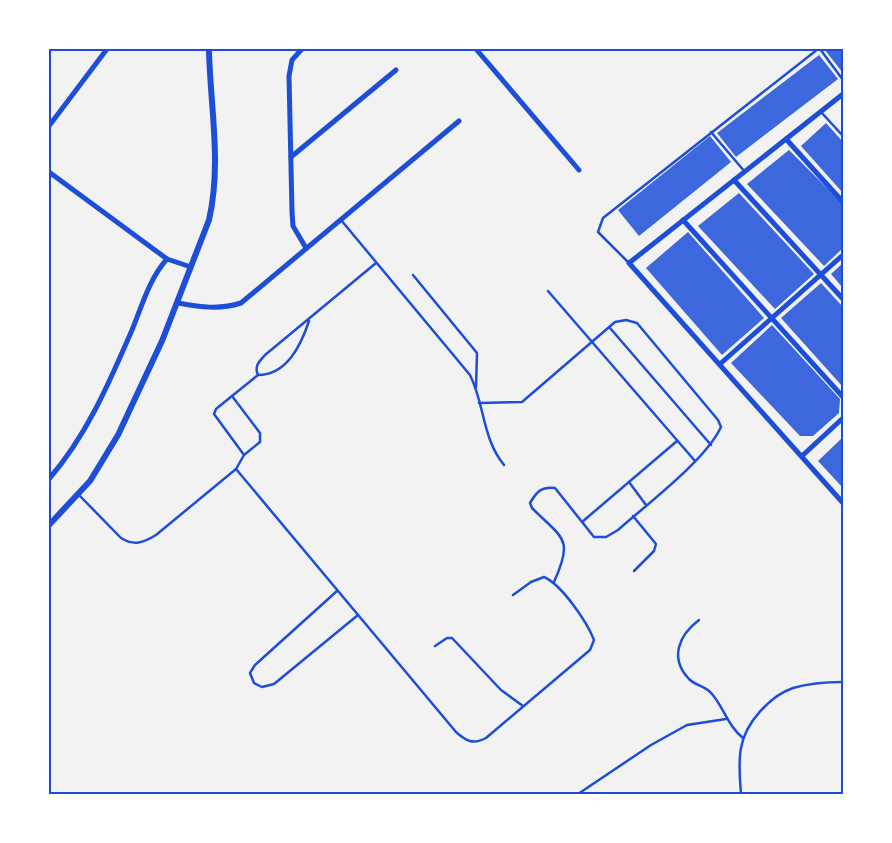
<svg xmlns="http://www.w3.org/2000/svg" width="892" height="843" font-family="Inter,sans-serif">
  <rect width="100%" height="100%" fill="#f2f2f2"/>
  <g fill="#3d67dc">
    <path d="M824 49H843V73Z"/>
    <path d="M819 55 838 79 736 157 717 133Z"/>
    <path d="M826 123 843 142V193L801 146Z"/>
    <path d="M710 136 731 162 639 236 618 210Z"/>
    <path d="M789 150 843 204V248L824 266 747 184Z"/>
    <path d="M739 193 814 274 775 309 698 226Z"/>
    <path d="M688 232 764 318 722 355 646 268Z"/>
    <path d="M843 263V288L831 274Z"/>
    <path d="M821 283 843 307V387L781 318Z"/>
    <path d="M772 325 840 399 839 413 813 436H800L731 363Z"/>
    <path d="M843 437V488L818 461Z"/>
  </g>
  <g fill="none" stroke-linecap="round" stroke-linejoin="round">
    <g stroke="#1d4ed8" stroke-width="2.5">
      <path d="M820 49 843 80"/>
      <path d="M821 112 843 136"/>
      <path d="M711 132 745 172"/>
      <path d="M341 220 470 375C485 405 482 438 504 465"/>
      <path d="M628 262 598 232 603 218 818 49"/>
      <path d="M413 275 477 353 476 387"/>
      <path d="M548 291 695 461"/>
      <path d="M309 321C301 345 287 375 258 375 254 366 259 362 265 355L376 263"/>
      <path d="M610 328 711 445"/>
      <path d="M232 396 216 409 214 414 244 455"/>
      <path d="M479 403 522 402 615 322 626 320 637 323 718 420 721 427C705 461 647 504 618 530L606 537H594L555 488C541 487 537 491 530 503L532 508C563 539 574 538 554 582"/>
      <path d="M236 469 456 732C466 741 473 745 486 738L590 650 594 640C587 622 562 585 544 577L531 582 513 595"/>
      <path d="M629 482 646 505"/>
      <path d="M78 494 121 538C134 546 143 543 156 535L236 469 244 455 260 442V433L232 396 258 375"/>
      <path d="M633 516 656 544 654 551 634 571"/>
      <path d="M582 522 677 441"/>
      <path d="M337 591 255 665 250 673 254 683 262 687 274 684 358 615"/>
      <path d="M699 620C679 635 669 658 689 679 696 686 706 686 712 694 724 708 728 726 743 738"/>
      <path d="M435 646 447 638H452L501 690 523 706"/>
      <path d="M578 794 651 745 687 725 726 719"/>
      <path d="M741 794C740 779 738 763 741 748 745 723 770 696 793 688 810 683 826 682 843 682"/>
    </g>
    <g stroke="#1d4ed8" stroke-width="5">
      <path d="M302 49 292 60 289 76 292 212 293 226 306 248"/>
      <path d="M476 49 579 170"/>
      <path d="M843 94 629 263 843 503"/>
      <path d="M49 126 107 49"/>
      <path d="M786 139 843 202"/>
      <path d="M291 157 396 70"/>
      <path d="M49 172 167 259 191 267"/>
      <path d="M734 180 843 299"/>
      <path d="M683 220 843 397"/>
      <path d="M178 303C201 307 219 310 241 303L459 121"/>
      <path d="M720 364 843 255"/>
      <path d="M802 456 843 418"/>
      <path d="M49 479C87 435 109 383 132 330 142 306 149 279 167 259"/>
    </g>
    <path stroke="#1d4ed8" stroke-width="6" d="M49 525 90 481 118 435 162 341 209 220C222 163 210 106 209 49"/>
  </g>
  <rect width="892" height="843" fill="none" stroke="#ffffff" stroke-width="100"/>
  <rect x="50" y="50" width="792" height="743" fill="none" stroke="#1d4ed8" stroke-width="2"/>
</svg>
